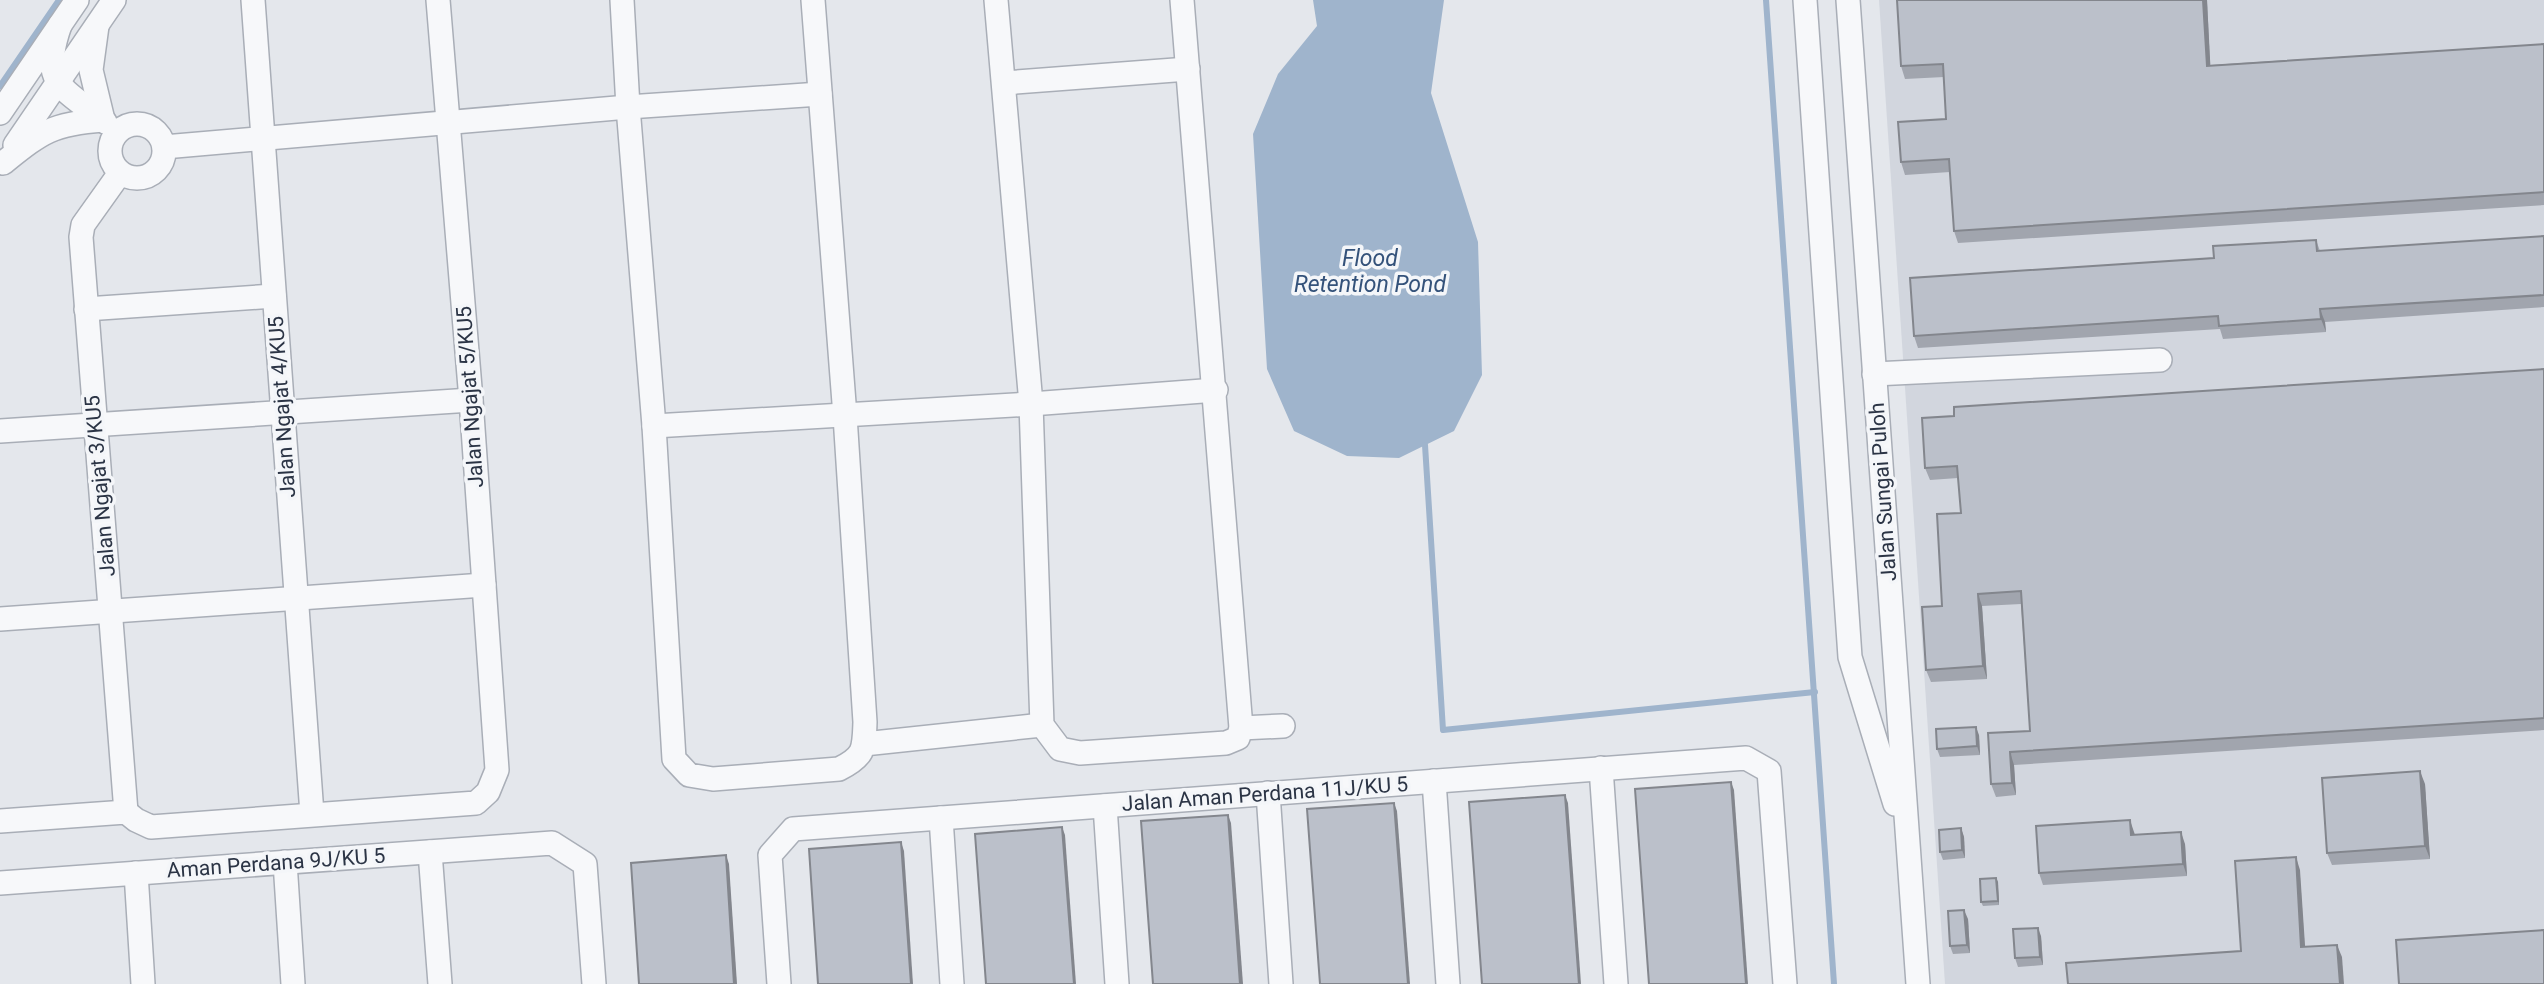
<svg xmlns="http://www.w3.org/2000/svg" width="2544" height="984" font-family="Roboto,sans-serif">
  <rect width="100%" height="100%" fill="#e4e7ec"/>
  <path fill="#d2d6de" d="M1879 0H2544V984H1945Z"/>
  <path fill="#9fb4cc" d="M1313 0H1444L1431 93 1478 242 1482 375 1454 431 1399 458 1347 456 1294 431 1267 369 1253 134 1278 74 1317 26Z"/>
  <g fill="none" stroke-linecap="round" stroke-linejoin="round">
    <g stroke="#9fb4cc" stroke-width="6">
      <path d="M1766 0 1834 984"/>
      <path d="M0 86 59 0"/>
      <path d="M1425 445 1443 730 1815 692"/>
    </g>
    <g stroke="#a9aeb7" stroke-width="26">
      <g id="minor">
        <path d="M253 0 312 814"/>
        <path d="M622 0 628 107 654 426 674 759 689 775 713 779 839 769C865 756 864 749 865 722L845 416 813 0"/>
        <path d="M996 0 1031 404 1042 725 1060 749 1080 753 1226 743 1238 738 1241 728 1182 0"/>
        <path d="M1805 0 1850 657 1895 804"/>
        <path d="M1848 0 1918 984"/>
        <path d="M60 25C39 85 63 87 105 122"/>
        <path d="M1004 83 1188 69"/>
        <path d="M0 113 77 0"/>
        <circle cx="137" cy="151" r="27"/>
        <path d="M15 145 114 0"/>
        <path d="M164 147 628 107 820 94"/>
        <path d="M3 163C42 132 51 124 103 120L91 70 97 26"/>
        <path d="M120 173 83 225 81 237 126 812"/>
        <path d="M86 309 274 296"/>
        <path d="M1874 374 2160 360"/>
        <path d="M654 426 1031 404 1216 390"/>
        <path d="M0 431 471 400"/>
        <path d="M0 619 484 585"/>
        <path d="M1241 728 1283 726"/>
        <path d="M864 744 1042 725"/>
        <path d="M1601 768 1616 984"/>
        <path d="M1434 781 1448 984"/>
        <path d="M1268 793 1281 984"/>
        <path d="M1105 806 1117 984"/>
        <path d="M941 818 952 984"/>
        <path d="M0 821 126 812 136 820 151 827 476 803 488 792 497 770 471 400 438 0"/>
        <path d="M430 852 440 984"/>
        <path d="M285 862 293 984"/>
        <path d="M136 873 143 984"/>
        <path d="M0 883 552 843 585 864 594 984"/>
        <path d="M779 984 770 855 793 829 1746 758 1769 771 1785 984"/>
      </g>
    </g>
    <use href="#minor" stroke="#f7f8fa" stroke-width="23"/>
  </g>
  <g fill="#a1a5ae">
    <path d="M1897 0H2207L2210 65 2544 44V205L1958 243 1954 231 1950 172 1905 175 1901 162 1946 119 1944 77 1905 79 1901 66Z"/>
    <path d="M2544 236V307L2325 322 2326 332 2223 339 2220 329 1918 348 1914 336 2214 258 2316 240 2320 251Z"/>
    <path d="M2544 369V730L2014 765 2016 795 1996 797 1991 784 1988 733 2030 731 2021 604 1982 606 1987 679 1931 682 1926 670 1942 606 1961 513 1958 478 1930 480 1925 468 1954 416Z"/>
    <path d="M1979 735 1980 755 1940 757 1937 749Z"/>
    <path d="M2425 784 2430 859 2332 865 2327 853Z"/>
    <path d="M1961 828 1964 837 1965 858 1943 860 1940 852Z"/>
    <path d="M2134 832 2135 834 2185 844 2187 876 2043 885 2039 873Z"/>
    <path d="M1996 878 1998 882 1999 905 1983 906 1981 902Z"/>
    <path d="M1968 919 1970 953 1953 954 1950 946Z"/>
    <path d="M2041 936 2043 965 2018 967 2015 958Z"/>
  </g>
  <g fill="#83868d">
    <path d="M2203 0H2207L2211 78 2207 66Z"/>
    <path d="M2320 309 2325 322 2326 332 2321 319Z"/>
    <path d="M1978 594 1982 606 1987 679 1983 666Z"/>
    <path d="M1976 727 1979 735 1980 755 1977 746Z"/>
    <path d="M2010 752 2014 765 2016 795 2012 783Z"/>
    <path d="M2420 771 2425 784 2430 859 2425 846Z"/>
    <path d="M1731 782 1734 790 1748 984H1746Z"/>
    <path d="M1565 795 1568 803 1581 984H1579Z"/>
    <path d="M1394 803 1397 811 1410 984H1408Z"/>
    <path d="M1228 815 1231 823 1243 984H1240Z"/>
    <path d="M2130 820 2134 832 2135 847 2131 835Z"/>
    <path d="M1062 827 1065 835 1076 984H1074Z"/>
    <path d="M1961 828 1964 837 1965 858 1962 850Z"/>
    <path d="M2181 832 2185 844 2187 876 2183 864Z"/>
    <path d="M901 842 904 851 913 984H911Z"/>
    <path d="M726 855 729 864 737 984H734Z"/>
    <path d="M2296 857 2300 870 2306 960 2301 947Z"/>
    <path d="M1996 878 1998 882 1999 905 1998 901Z"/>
    <path d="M1964 910 1968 919 1970 953 1967 945Z"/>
    <path d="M2038 928 2041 936 2043 965 2040 957Z"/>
    <path d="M2337 945 2342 957 2344 984H2340Z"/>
  </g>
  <g fill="#bbc0ca" stroke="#83868d" stroke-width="2">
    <path d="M1897 0H2203L2207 66 2544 44V192L1954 231 1949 159 1901 162 1898 122 1946 119 1943 64 1901 66Z"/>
    <path d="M2544 236V295L2320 309 2321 319 2219 326 2218 316 1914 336 1910 278 2214 258 2213 246 2316 240 2317 251Z"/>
    <path d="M2544 369V718L2010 752 2012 783 1991 784 1988 733 2030 731 2021 591 1978 594 1983 666 1926 670 1922 607 1942 606 1937 514 1961 513 1957 466 1925 468 1922 418 1954 416V407Z"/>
    <path d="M1976 727 1977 746 1937 749 1936 729Z"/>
    <path d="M2420 771 2425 846 2327 853 2322 778Z"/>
    <path d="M1731 782 1746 984H1649L1635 789Z"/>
    <path d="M1565 795 1579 984H1482L1469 802Z"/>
    <path d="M1394 803 1408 984H1320L1307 809Z"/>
    <path d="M1228 815 1240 984H1153L1141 821Z"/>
    <path d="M2130 820 2131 835 2181 832 2183 864 2039 873 2036 826Z"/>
    <path d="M1062 827 1074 984H986L975 834Z"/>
    <path d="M1961 828 1962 850 1940 852 1939 830Z"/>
    <path d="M901 842 911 984H818L809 849Z"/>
    <path d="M726 855 734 984H639L631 863Z"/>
    <path d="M2296 857 2301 947 2337 945 2340 984H2068L2066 963 2241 951 2235 861Z"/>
    <path d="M1996 878 1998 901 1981 902 1980 879Z"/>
    <path d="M1964 910 1967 945 1950 946 1948 911Z"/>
    <path d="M2038 928 2040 957 2015 958 2013 929Z"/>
    <path d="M2544 930V984H2399L2396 940Z"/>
  </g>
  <g text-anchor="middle" stroke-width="7" stroke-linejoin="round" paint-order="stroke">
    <g font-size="21" fill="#2b3445" stroke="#f4f6f9">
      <text transform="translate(470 397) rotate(-94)" y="7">Jalan Ngajat 5/KU5</text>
      <text transform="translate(282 407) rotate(-94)" y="7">Jalan Ngajat 4/KU5</text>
      <text transform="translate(100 486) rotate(-95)" y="7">Jalan Ngajat 3/KU5</text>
      <text transform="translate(1883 492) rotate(-94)" y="7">Jalan Sungai Puloh</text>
      <text transform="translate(1265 794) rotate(-4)" y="7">Jalan Aman Perdana 11J/KU 5</text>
      <text transform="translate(276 863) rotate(-4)" y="7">Aman Perdana 9J/KU 5</text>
    </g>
    <g font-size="23" font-style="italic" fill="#34527a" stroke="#f4f6f9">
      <text x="1370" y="266">Flood<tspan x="1370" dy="26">Retention Pond</tspan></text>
    </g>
  </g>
</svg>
